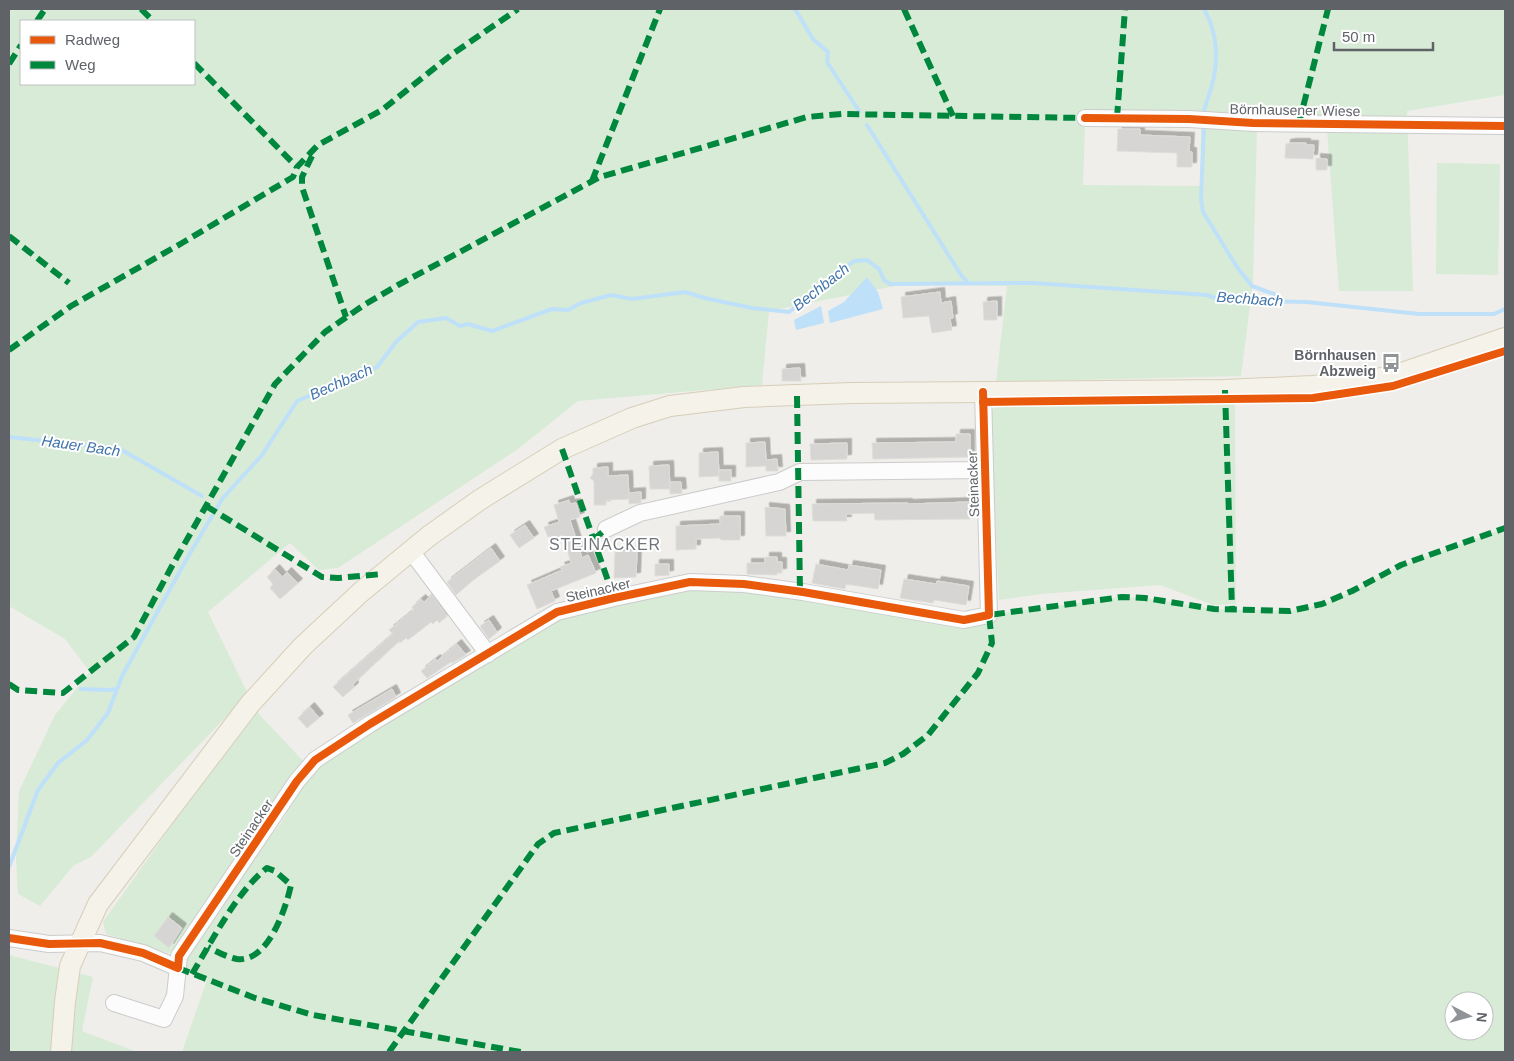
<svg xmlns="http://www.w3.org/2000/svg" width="1514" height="1061" font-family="Arial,sans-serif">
  <defs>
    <filter id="shadow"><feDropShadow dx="4.5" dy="-4.5" stdDeviation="0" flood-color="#0004"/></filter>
  </defs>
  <rect width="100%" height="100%" fill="#efeeea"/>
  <g fill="#d8ebd6" fill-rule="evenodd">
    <path d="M9 9H1505V95L1407 111 1413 291H1339L1327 129H1257L1253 282 1241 376 996 382 1007 286 905 284 769 311 762 385 578 401 518 449 338 568 319 570 290 543 208 612 248 694 91 857 73 866 40 906 18 894 16 858 19 791 55 715 90 672 65 639 9 606ZM21 21H194V84H21ZM1085 125 1201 127 1200 186 1083 185Z"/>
    <path d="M1437 163 1500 164 1498 275 1436 274Z"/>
    <path d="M1235 404 1236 604 1213 605 1160 585 1041 594 999 600 990 411 998 406Z"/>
    <path d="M1505 528V1052H182L207 980 178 968 205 918 281 823 312 769 557 612 690 582 883 607 989 615 1122 597 1145 598 1214 609 1290 611 1322 604 1352 591 1401 565ZM1454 1001H1484V1031H1454Z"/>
    <path d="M257 712 304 762 175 951 168 953 106 934 103 922 233 739Z"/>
    <path d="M9 955 93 977 82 1031 137 1052H9Z"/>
  </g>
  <g fill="#bfe0f9">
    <path d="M867 277 878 292 883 309 830 323 828 311 844 302Z"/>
    <path d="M821 306 824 323 796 330 794 320Z"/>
  </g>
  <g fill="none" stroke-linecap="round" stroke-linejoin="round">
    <g stroke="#bfe0f9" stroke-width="4">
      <path d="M795 9 813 39 828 52 827 62 859 111"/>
      <path d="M1203 115C1205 105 1208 98 1211 89 1219 62 1218 33 1204 9"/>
      <path d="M867 125 961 275 968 283"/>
      <path d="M1204 127 1201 199 1203 212 1237 267 1252 286 1274 294 1277 302"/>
      <path d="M9 437 120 449 202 496"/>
      <path d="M217 508 222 499 262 455 297 401 377 367 396 342 418 322 446 318 460 326 468 324 492 331 552 309 568 310 581 303 611 295 632 299 685 292 705 298 752 308 789 312 854 261 867 260 879 269 884 280 890 284 1033 283 1207 295 1221 300 1307 302 1419 314H1494L1505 309"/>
      <path d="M81 689 108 690 117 689"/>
      <path d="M9 867 38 790 58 763 87 740 108 713 122 676 185 562 212 516"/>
    </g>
  </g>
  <g fill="#d6d5d3" stroke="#deddd9" filter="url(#shadow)">
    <path d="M1118 129H1140V135L1190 137 1189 152H1192V167H1177V153L1117 151Z"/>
    <path d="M1291 143H1306V145H1314L1313 159 1285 158 1286 144Z"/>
    <path d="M1316 158 1327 159V170H1316Z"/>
    <path d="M940 292 941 303 951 301 953 318 950 319 952 330 932 333 929 316 903 318 901 297Z"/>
    <path d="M997 301V320H984L983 302Z"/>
    <path d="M800 368 801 381H782V369Z"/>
    <path d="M956 434H970V457L873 459 872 443 956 442Z"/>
    <path d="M765 442 766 460 777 459 778 471H766V466L746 467V443Z"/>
    <path d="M847 443V459L811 460 810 444Z"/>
    <path d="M718 452 719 476 699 477V453Z"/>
    <path d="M669 465 670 489H650L649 466Z"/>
    <path d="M608 467V476L628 475 629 499 606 500V505H594V481L590 478 593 474V468Z"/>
    <rect x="719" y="470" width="12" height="11"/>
    <path d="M670 482H681L682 493 670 494Z"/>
    <path d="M641 492V503L629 504V493Z"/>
    <path d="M569 500 570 504 576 503 580 517 570 520 582 558 588 555 596 573 551 591 555 601 537 609 527 585 562 570 560 567 571 563 563 535 551 539 550 536 548 537 544 527 559 522 554 505Z"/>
    <path d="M970 502V519L875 520 874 513 846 514 847 521H813L812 504 908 503V504Z"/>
    <path d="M765 507 785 509 786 536H766Z"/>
    <path d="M720 516H740V540H721L720 538 696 539V549L676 550V526L720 524Z"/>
    <path d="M525 525 534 538 519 548 510 535Z"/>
    <path d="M491 548 500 561 472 581 456 595 447 582Z"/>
    <path d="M637 551 636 577 614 578 615 552Z"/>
    <path d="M765 557H777V562H782V573H777V575L747 574V563H765Z"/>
    <path d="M655 564H669V575L655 576Z"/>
    <path d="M816 564 848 570 849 565 881 570 878 589 846 584 845 589 812 583Z"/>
    <path d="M275 569 282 577 287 572 298 583 280 599 270 588 273 584 267 577Z"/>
    <path d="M904 579 936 584 937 581 969 586 966 605 934 600 933 603 900 598Z"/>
    <path d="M432 595 447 616 439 623 437 620 433 624 431 622 408 640 406 638 400 643 399 641 355 682 353 685 354 687 343 697 333 687 393 634 389 630 414 610 412 607 421 599 424 602Z"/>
    <path d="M489 620 497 632 489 639 480 626Z"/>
    <path d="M457 644 466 655 452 663 451 662 427 678 421 671 436 659 437 661Z"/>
    <path d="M392 689 396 697 353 723 348 715Z"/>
    <path d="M310 707 319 718 307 728 298 718Z"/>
    <path d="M168 917 182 928 169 948 154 936Z"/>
  </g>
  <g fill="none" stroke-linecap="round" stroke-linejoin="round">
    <g stroke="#cbcccc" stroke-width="18">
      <g id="minor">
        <path d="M1085 118 1189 119 1253 123 1505 126"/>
        <path d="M606 529 640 513 779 482 800 472 985 470"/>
        <path d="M411 551 488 654"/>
        <path d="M9 938 49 944 100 943 143 953 178 968"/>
        <path d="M114 1003 164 1019 175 996 179 956 297 781 315 760 370 724 557 612 614 598 690 582 744 584 803 592 964 620 989 615 983 392"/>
      </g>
    </g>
    <g stroke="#d7ceb8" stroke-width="22">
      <path id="major" d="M61 1052 65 1002 70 966 98 904 250 704 303 646 361 592 429 536 481 499 562 449 632 418 670 406 744 397 852 393 1225 390 1312 386 1364 382 1399 374 1505 338"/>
    </g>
    <use href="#minor" stroke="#fdfcfc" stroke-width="16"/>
    <use href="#major" stroke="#f4f2e9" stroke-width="20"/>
    <g stroke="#00873e" stroke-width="6" stroke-dasharray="12 6" stroke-linecap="butt">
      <path d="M141 9 153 21"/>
      <path d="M904 9 953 116"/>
      <path d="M37 21 45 9"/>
      <path d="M194 63 297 167"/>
      <path d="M9 64 21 45"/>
      <path d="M1117 118 1125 9"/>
      <path d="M1299 123 1328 9"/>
      <path d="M312 156 302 177V187L346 317"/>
      <path d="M592 181 660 9"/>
      <path d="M9 236 69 283"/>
      <path d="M9 350 71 306 182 243 293 177 297 167 318 145 382 110 451 55 518 9"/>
      <path d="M1225 390 1232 609"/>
      <path d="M797 396 800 592"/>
      <path d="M562 449 614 598"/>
      <path d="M206 506 322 577 338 578 382 574"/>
      <path d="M593 540 606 529"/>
      <path d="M9 684 18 690 63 693 134 637 172 566 275 384 325 332 364 305 398 285 600 177 807 117 842 114 1085 118"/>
      <path d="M178 968 255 998 313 1015 521 1052"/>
      <path d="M192 974C212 941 237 891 267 868L275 871 291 885C286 908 268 963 237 959 227 957 217 952 208 947"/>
      <path d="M389 1052 538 844 554 833 885 763 903 754 928 735 978 673 992 643 989 615 1122 597 1145 598 1214 609 1290 611 1322 604 1352 591 1401 565 1505 528"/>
    </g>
    <g stroke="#fff" stroke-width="11">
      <g id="cycleway">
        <path d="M1085 118 1189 119 1253 123 1505 126"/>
        <path d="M983 402 1313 398 1393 386 1505 351"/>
        <path d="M9 938 49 944 100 943 143 953 178 968 179 956 297 781 315 760 370 724 557 612 614 598 690 582 744 584 803 592 964 620 989 615 983 392"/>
      </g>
    </g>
    <use href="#cycleway" stroke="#e8590c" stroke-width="8"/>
  </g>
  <defs>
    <g id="bus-bare" transform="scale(1.5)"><path d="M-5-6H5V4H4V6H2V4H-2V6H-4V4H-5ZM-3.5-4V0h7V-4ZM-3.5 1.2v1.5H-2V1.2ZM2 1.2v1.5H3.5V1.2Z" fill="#919496" stroke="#fff" stroke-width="2.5" paint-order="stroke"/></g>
  </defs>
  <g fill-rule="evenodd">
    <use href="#bus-bare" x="1391" y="363"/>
  </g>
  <g text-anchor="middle" stroke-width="4" stroke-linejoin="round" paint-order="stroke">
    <g font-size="14" fill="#5f6368" stroke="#fff">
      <text transform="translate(1295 110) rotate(1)" y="5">Börnhausener Wiese</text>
      <text transform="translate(973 484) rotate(-92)" y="5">Steinacker</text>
      <text transform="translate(598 590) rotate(-13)" y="5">Steinacker</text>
      <text transform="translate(251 828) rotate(-56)" y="5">Steinacker</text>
    </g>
    <g font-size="14" font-weight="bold" fill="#5f6368" stroke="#fff" text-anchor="end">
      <text x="1376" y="360">Börnhausen<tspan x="1376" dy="16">Abzweig</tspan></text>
    </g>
    <g font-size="15" font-style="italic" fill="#4174aa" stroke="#fff">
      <text transform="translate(821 287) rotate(-38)" y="5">Bechbach</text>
      <text transform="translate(1250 299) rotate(4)" y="5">Bechbach</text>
      <text transform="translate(341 382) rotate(-24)" y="5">Bechbach</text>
      <text transform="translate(81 446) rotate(8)" y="5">Hauer Bach</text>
    </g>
    <g font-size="16" letter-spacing="1" fill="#70757a" stroke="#fff">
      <text x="605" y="550">STEINACKER</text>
    </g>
  </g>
  <rect width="1514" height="1061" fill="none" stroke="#5f6368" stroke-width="20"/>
  <rect x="20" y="20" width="175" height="65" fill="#ffffff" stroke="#bfc1c3"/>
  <rect x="30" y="36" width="25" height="8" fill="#e8590c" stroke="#bfc1c3"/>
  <text x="65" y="45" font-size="15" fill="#5f6368">Radweg</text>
  <rect x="30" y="61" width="25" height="8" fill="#00873e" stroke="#bfc1c3"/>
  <text x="65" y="70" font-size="15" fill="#5f6368">Weg</text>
  <g transform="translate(1469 1016) rotate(96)"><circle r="24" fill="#ffffff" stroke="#bfc1c3"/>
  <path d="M0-4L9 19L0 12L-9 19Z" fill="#919496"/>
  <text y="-8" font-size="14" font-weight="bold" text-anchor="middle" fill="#5f6368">N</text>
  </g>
  <path d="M1334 42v8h99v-8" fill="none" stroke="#5f6368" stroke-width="2.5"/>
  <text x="1342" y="42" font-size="15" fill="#5f6368" stroke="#ffffff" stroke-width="4" paint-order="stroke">50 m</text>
</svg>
